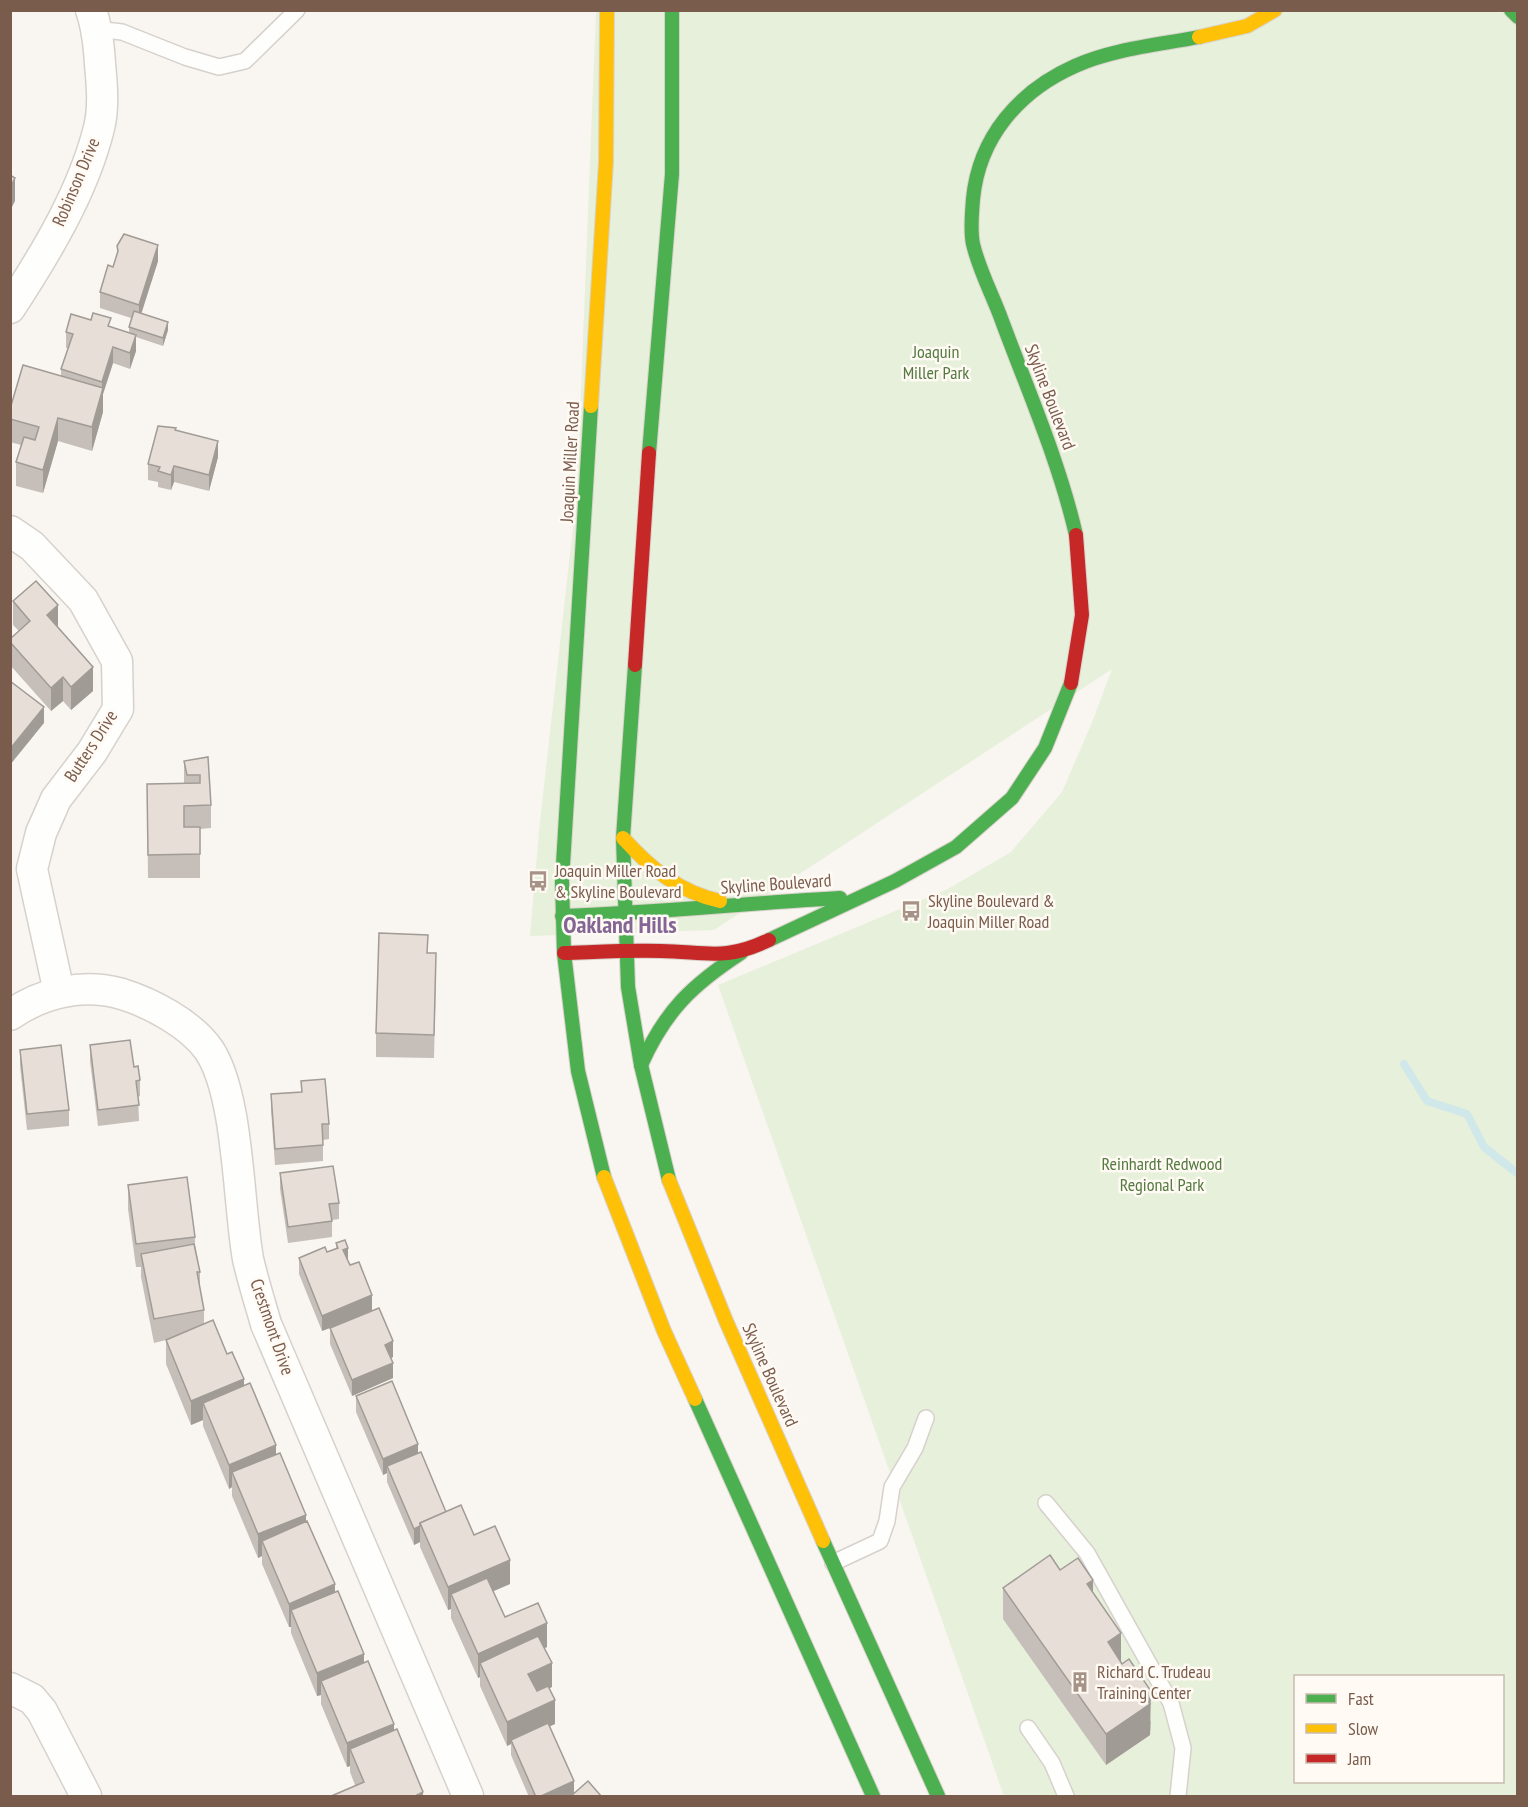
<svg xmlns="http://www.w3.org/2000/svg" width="1528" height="1807" font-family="'PT Sans Narrow',sans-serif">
  <rect width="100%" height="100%" fill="#f9f5f0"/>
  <path fill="#e7f0db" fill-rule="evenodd" d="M596 11H1517V1796H1004L718 985 948 889 1011 852 1062 792 1093 720 1112 669 714 930 530 936 539 831 577 491ZM1296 1676H1502V1782H1296Z"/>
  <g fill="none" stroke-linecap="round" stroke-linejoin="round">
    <path stroke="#d0e8ea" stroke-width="8" d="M1404 1064 1427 1101 1467 1114 1484 1147 1518 1174"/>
    <g stroke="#d7d1cb" stroke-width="18">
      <g id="lane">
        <path d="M95 29 122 32 185 57 219 67 245 61 297 10"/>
        <path d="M1046 1503 1087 1553 1171 1703 1183 1748 1178 1796"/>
        <path d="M833 1563 880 1541 887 1521 892 1487 915 1448 926 1418"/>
        <path d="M1028 1728 1052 1763 1066 1796"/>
      </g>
    </g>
    <g stroke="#d7d1cb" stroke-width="33">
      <g id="street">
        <path d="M10 308C46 253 83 192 99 128 104 108 102 85 100 64 99 47 97 27 91 10"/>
        <path d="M10 531 32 546 83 600 117 661 118 709 92 752 56 799 41 833 32 869 59 992"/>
        <path d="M10 1015C43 992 83 983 122 994 151 1003 191 1024 209 1050 239 1095 238 1203 248 1259 253 1281 260 1303 266 1324L468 1796"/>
        <path d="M10 1688 32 1699 42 1711 86 1796"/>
      </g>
    </g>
    <g stroke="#d9d2cb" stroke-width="16">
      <g id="fast">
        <path d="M1511 10 1518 17"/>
        <path d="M591 406 562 881 564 953 578 1071 604 1177"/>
        <path d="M649 453 672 174V10"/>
        <path d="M1076 535C1059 461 1028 391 1002 321 993 296 979 270 973 244 970 230 972 213 973 199 979 137 1019 91 1075 66 1113 49 1158 45 1199 37"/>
        <path d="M635 665 623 838 628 987 641 1065 669 1180"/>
        <path d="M562 916C655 913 747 903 840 898"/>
        <path d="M769 940 895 881 956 847 1012 798 1045 748 1071 683"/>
        <path d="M641 1065C665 1011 692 985 741 953"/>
        <path d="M695 1399 873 1796"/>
        <path d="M823 1541 938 1796"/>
      </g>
    </g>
    <g stroke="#d9d2cb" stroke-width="16">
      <g id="slow">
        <path d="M1199 37 1247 26 1275 10"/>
        <path d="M591 406 606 162 607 10"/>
        <path d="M623 838C651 869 679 892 720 901"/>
        <path d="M604 1177 664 1331 695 1399"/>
        <path d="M669 1180 726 1321 823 1541"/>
      </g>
    </g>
    <g stroke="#d9d2cb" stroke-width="16">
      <g id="jam">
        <path d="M635 665 649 453"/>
        <path d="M1071 683 1082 615 1076 535"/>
        <path d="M564 953C596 952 629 950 661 951 708 952 725 961 769 940"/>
      </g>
    </g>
    <use href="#lane" stroke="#fefefd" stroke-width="15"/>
    <use href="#street" stroke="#fefefd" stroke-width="30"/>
    <use href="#fast" stroke="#4caf50" stroke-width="14"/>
    <use href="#slow" stroke="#ffc107" stroke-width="14"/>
    <use href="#jam" stroke="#c62828" stroke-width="14"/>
  </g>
  <g fill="#c6bfb9">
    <path d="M117 246 158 261 141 313 168 330 163 346 136 337V351L130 369 113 363 103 394V412L92 451 58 441 43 493 16 486V462L21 445 10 442V409L61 376V369L68 348H66V332L111 327 129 333V327L131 318 100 308V292L113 267 117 256Z"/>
    <path d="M176 430 218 457 209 491 174 482 171 490 158 487V482L148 480V464Z"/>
    <path d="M13 601 58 627 93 691 71 710 63 701 51 711 10 665V639L19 631 13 625Z"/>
    <path d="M208 757 211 805V828L200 829V878H148L147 784H184V761Z"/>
    <path d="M436 976 434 1058 376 1057V1033Z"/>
    <path d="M90 1045 140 1080V1096L138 1097 139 1121 98 1126 90 1061Z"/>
    <path d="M20 1050 69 1110V1126L27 1130 20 1066Z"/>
    <path d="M301 1081 329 1124V1139L323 1140V1161L275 1165 271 1110V1094L301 1092Z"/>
    <path d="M280 1173 339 1203V1219L332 1220V1237L288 1243 280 1189Z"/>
    <path d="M128 1185 195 1237V1244L200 1272V1292L204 1310V1324L227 1354 276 1454 306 1522 364 1663 423 1797 355 1785 350 1772V1766L347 1767 321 1704V1695L317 1696 291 1633V1627H289L262 1564V1556L258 1558 232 1496V1487L229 1489 203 1426V1420L191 1425 166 1364V1340L154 1343 141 1277V1267H136L128 1209Z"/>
    <path d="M336 1243 348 1262 393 1357 391 1358 393 1378 352 1396 330 1344V1328L338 1325 322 1331 299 1274V1258L327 1252 336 1249Z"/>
    <path d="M356 1396 418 1453 446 1512 474 1535 510 1584 493 1591 505 1617 547 1647 545 1648 552 1687 549 1688 555 1724 550 1726 574 1793 602 1797H529L511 1755V1744L507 1746 480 1686V1677L478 1678 451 1618V1609L448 1610 420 1547V1542L414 1545 387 1482V1473L383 1475 356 1412Z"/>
    <path d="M1060 1570 1093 1592 1121 1662 1151 1722 1150 1735 1106 1765 1003 1619V1588Z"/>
  </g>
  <g fill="#a19b96">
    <path d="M15 178V201L10 211V187Z"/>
    <path d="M158 245V261L139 321V305Z"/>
    <path d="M168 322V330L163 346V338Z"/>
    <path d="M136 335V351L130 369V353Z"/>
    <path d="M113 347V363L103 394V412L92 451V427L102 393V382Z"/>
    <path d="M58 418V441L43 493V470Z"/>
    <path d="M218 441V457L209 491V475Z"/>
    <path d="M174 466V482L171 490V475Z"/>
    <path d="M58 605V629L47 615Z"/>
    <path d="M93 667V691L71 710V687Z"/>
    <path d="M63 677V701L51 711V688Z"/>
    <path d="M44 707V723L10 765V749Z"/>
    <path d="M348 1248V1264L343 1250Z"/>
    <path d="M372 1295V1311L322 1331V1316Z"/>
    <path d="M393 1341V1357L385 1361V1345Z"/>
    <path d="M393 1363V1378L352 1396V1380Z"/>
    <path d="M244 1379V1403H203V1420L191 1425V1401Z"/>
    <path d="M418 1444V1460L387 1466V1473L383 1475V1459Z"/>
    <path d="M276 1445V1469L232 1472V1487L229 1489V1465Z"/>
    <path d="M306 1515V1538L262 1541V1556L258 1558V1534Z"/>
    <path d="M420 1526V1542L414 1545V1529Z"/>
    <path d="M510 1560V1584L457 1607 451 1594V1609L448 1610V1587Z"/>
    <path d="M1093 1580V1611L1087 1584Z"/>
    <path d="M335 1584V1607L291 1610V1627H289V1604Z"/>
    <path d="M547 1623V1647L485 1675 480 1663V1677L478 1678V1654Z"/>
    <path d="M1121 1633V1664L1108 1642Z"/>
    <path d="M364 1654V1677L321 1681V1695L317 1696V1673Z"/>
    <path d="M552 1663V1687L528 1698V1674Z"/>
    <path d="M1151 1691 1150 1735 1106 1765V1734L1145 1696Z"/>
    <path d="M555 1700V1724L512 1743 511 1740V1744L507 1746V1722Z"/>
    <path d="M394 1724V1748L350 1749V1766L347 1767V1743Z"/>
    <path d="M574 1781V1797H539Z"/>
    <path d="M423 1792V1797H413Z"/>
  </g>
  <g fill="#e6ded7" stroke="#a19b96" stroke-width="1.5">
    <path d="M10 175 15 178 10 187Z"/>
    <path d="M124 234 158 245 139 305 100 292 108 265 113 267 118 251 117 246Z"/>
    <path d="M134 311 168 322 163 338 129 327Z"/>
    <path d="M93 313 111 318 108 326 136 335 130 353 113 347 102 382 61 369 73 334 66 332 71 314 91 320Z"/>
    <path d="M23 365 103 388 92 427 58 418 43 470 16 462 24 437 35 440 39 427 10 419V409Z"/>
    <path d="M158 426 176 428 175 430 218 441 209 475 174 466 171 475 158 471 160 467 148 464Z"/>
    <path d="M36 581 58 605 47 615 93 667 71 687 63 677 51 688 10 642V639L30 621 13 601Z"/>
    <path d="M10 681 44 707 10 749Z"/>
    <path d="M208 757 211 805 184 806V827H200V854L148 855 147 784 200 783V775H187L184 761Z"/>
    <path d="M379 933 428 935 427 953H436L434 1035 376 1033Z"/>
    <path d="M130 1040 134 1067 138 1066 140 1080 136 1081 139 1105 98 1110 90 1045Z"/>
    <path d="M61 1045 69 1110 27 1114 20 1050Z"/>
    <path d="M325 1079 329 1124H322L323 1145 275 1149 271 1094 302 1092 301 1081Z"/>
    <path d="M333 1166 339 1203 329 1204 332 1221 288 1227 280 1173Z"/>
    <path d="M187 1177 195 1237 136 1244 128 1185Z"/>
    <path d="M345 1240 348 1248 343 1250 350 1265 359 1262 372 1295 322 1316 299 1258 325 1247 327 1252 338 1248 336 1243Z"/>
    <path d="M194 1244 200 1272H197L204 1310 154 1319 141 1254Z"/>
    <path d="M379 1308 393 1341 385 1345 393 1363 352 1380 330 1328Z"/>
    <path d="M213 1320 227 1354 232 1352 244 1379 191 1401 166 1340Z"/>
    <path d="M392 1381 418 1444 383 1459 356 1396Z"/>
    <path d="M250 1383 276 1445 229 1465 203 1403Z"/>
    <path d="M421 1452 446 1512 420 1523V1526L414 1529 387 1466Z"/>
    <path d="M280 1453 306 1515 258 1534 232 1472Z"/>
    <path d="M461 1505 474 1535 495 1526 510 1560 448 1587 420 1523Z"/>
    <path d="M307 1521 335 1584 289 1604 262 1541Z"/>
    <path d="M1050 1555 1060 1570 1078 1558 1093 1580 1087 1584 1121 1633 1108 1642 1122 1664 1129 1659 1151 1691 1145 1696 1150 1704 1106 1734 1003 1588Z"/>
    <path d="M487 1578 505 1617 538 1603 547 1623 478 1654 451 1594Z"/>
    <path d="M338 1591 364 1654 317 1673 291 1610Z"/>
    <path d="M538 1636 552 1663 528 1674 537 1691 548 1686 555 1700 507 1722 480 1663Z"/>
    <path d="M368 1661 394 1724 347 1743 321 1681Z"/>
    <path d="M548 1723 574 1781 539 1797H536L511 1740Z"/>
    <path d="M397 1729 423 1792 413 1797H329L364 1782 350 1749Z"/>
    <path d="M588 1781 602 1797H570Z"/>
  </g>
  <defs>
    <g id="bus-bare" transform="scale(1.62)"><path d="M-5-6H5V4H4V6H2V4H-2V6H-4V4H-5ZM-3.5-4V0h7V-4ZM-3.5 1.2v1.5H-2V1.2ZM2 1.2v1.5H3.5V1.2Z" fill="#a69286" stroke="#fffaf3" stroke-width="2.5" paint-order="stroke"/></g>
    <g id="building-bare" transform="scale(1.62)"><path d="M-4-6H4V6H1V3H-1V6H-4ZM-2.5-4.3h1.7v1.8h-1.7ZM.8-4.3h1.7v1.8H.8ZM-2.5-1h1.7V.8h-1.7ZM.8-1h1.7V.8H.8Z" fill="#a69286" stroke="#fffaf3" stroke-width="2.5" paint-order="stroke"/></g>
  </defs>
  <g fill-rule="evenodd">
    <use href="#bus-bare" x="538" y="881"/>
    <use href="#bus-bare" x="911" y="911"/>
    <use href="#building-bare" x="1080" y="1682"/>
  </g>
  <g text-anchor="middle" stroke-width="5" stroke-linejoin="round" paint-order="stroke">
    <g font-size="18" fill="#7a5c4d" stroke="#fffaf3">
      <text transform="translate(76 182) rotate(-67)" y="6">Robinson Drive</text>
      <text transform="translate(1050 397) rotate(69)" y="6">Skyline Boulevard</text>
      <text transform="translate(570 462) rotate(-87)" y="6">Joaquin Miller Road</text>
      <text transform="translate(91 746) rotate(-57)" y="6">Butters Drive</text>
      <text transform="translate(776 884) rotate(-4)" y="6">Skyline Boulevard</text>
      <text transform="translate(272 1327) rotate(71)" y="6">Crestmont Drive</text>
      <text transform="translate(770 1375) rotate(66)" y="6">Skyline Boulevard</text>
    </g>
    <g font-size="18" fill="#537a41" stroke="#fffaf3">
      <text x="936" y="358">Joaquin<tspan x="936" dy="21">Miller Park</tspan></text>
      <text x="1162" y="1170">Reinhardt Redwood<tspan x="1162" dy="21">Regional Park</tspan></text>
    </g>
    <g font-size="18" fill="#7a5c4d" stroke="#fffaf3" text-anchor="start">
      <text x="555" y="877">Joaquin Miller Road<tspan x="555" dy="21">&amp; Skyline Boulevard</tspan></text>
      <text x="928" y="907">Skyline Boulevard &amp;<tspan x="928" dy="21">Joaquin Miller Road</tspan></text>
      <text x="1097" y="1678">Richard C. Trudeau<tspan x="1097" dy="21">Training Center</tspan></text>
    </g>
    <g font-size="24" font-weight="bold" fill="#846695" stroke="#fffaf3">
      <text x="620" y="933">Oakland Hills</text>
    </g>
  </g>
  <rect width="1528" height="1807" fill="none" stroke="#7a5c4d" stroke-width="24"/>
  <rect x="1294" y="1675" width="210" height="108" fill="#fffaf3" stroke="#cabbb1" stroke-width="1.5"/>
  <rect x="1306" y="1694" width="30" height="9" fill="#4caf50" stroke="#cabbb1" stroke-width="1.5"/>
  <text x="1348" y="1705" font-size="18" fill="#7a5c4d">Fast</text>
  <rect x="1306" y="1724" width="30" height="9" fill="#ffc107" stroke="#cabbb1" stroke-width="1.5"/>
  <text x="1348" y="1735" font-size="18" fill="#7a5c4d">Slow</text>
  <rect x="1306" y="1754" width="30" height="9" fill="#c62828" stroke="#cabbb1" stroke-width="1.5"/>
  <text x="1348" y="1765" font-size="18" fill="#7a5c4d">Jam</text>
</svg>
